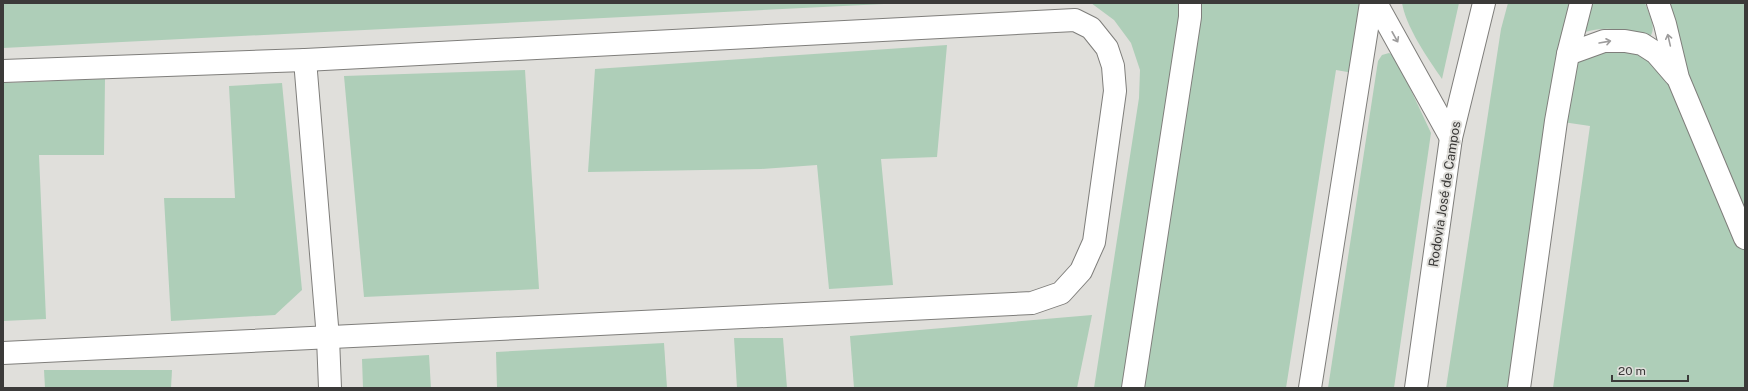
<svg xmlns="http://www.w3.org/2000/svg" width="1748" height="391" font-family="'Public Sans',sans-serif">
  <rect width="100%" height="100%" fill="#e0dfdb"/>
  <g fill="#aeceb8">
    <path d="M3 3H904L3 48Z"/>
    <path d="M1091 3H1371L1359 74 1336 70 1286 388H1094L1139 98 1140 70 1131 43 1114 20Z"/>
    <path d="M1402 3H1459L1442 79C1428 59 1406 27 1402 3Z"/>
    <path d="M1508 3H1570L1509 388H1446L1501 29Z"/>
    <path d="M1592 3H1645C1649 14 1658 29 1649 38 1625 30 1610 25 1585 32Z"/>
    <path d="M1658 3H1745V388H1553L1590 126 1556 121 1568 54 1625 41 1677 78Z"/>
    <path d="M947 45 937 157 881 159 893 285 829 289 817 165 761 169 588 172 595 69Z"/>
    <path d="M1389 53 1395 56 1431 133 1394 388H1328L1378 61 1382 55Z"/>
    <path d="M525 70 539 289 364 297 344 76Z"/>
    <path d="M105 79 104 155H39L46 319 3 321V83Z"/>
    <path d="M282 83 302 290 275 315 171 321 164 198H235L229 86Z"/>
    <path d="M1092 315 1077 388H854L850 336Z"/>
    <path d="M734 338H783L787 388H737Z"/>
    <path d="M664 343 667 388H497L496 352Z"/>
    <path d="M429 355 431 388H363L362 359Z"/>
    <path d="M44 370H172L171 388H45Z"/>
  </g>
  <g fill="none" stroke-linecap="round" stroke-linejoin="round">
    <g stroke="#7f7e7b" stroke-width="24">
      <g id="minor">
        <path d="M1658 3 1665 24 1678 78 1745 238"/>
        <path d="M1568 54 1604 41H1625L1642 44 1656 53 1675 75"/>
        <path d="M305 60 328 338 330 388"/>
        <path d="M3 71 305 60 1075 20 1091 28 1107 48 1113 66 1115 91 1094 242 1081 271 1061 293 1032 303 3 353"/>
        <path d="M1133 388 1190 17V3"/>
        <path d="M1310 388 1371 3"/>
        <path d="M1519 388 1556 121 1568 54 1581 3"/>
      </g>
    </g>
    <g stroke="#7f7e7b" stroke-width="24">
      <path id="tertiary" d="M1376 3 1451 138"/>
    </g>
    <g stroke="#7f7e7b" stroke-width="24">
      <path id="secondary" d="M1416 388 1451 138 1484 3"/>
    </g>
    <use href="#minor" stroke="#fff" stroke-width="22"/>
    <use href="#tertiary" stroke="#fff" stroke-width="22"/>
    <use href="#secondary" stroke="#fff" stroke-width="22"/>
  </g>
  <defs><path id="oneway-shaft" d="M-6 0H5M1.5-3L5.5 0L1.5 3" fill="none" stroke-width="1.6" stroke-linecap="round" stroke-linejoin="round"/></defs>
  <g stroke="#9d9c9c">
    <use href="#oneway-shaft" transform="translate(1395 37) rotate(61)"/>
    <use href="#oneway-shaft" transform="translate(1669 40) rotate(-103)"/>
    <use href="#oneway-shaft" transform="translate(1605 42) rotate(-10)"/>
  </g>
  <g text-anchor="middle" stroke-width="4" stroke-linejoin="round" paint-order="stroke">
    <g font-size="13" fill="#3b3a39" stroke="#e0dfdb">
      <text transform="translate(1444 194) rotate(-81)" y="5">Rodovia José de Campos</text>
    </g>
  </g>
  <rect width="1748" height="391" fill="none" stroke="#3b3a39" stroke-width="8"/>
  <path d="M1612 375v6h76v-6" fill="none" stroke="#3b3a39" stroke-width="2"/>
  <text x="1618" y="375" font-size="12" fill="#3b3a39" stroke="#e0dfdb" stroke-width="3" paint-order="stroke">20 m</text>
</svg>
